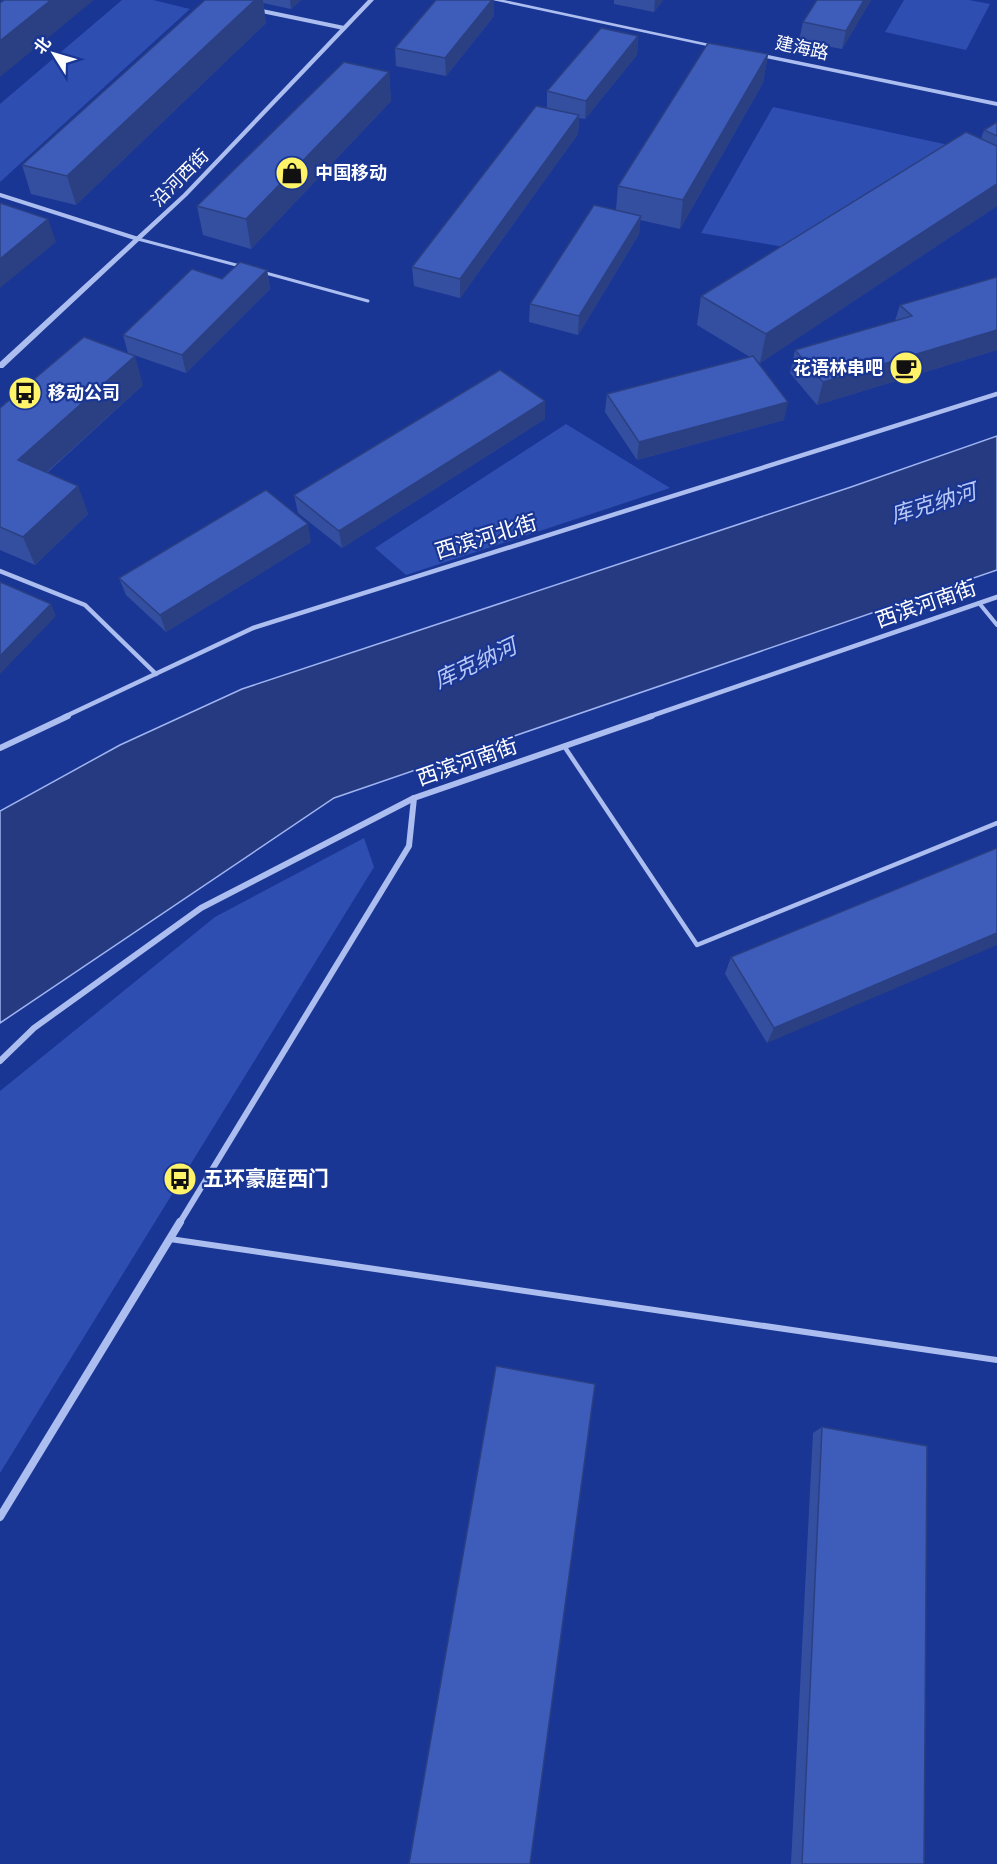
<svg xmlns="http://www.w3.org/2000/svg" width="997" height="1864" font-family="'DejaVu Sans','Noto Sans SC',sans-serif">
  <rect width="100%" height="100%" fill="#1a3694"/>
  <g fill="#2e4eb2">
    <path d="M122 0H153L190 9 0 182V104Z"/>
    <path d="M904 0H969L990 4 966 50 885 32Z"/>
    <path d="M773 107 958 147 796 249 701 233Z"/>
    <path d="M566 424 670 488 406 575 375 548Z"/>
    <path d="M364 838 374 867 0 1473V1091L215 917Z"/>
  </g>
  <path fill="#263a82" stroke="#9fb4f1" stroke-width="1.5" d="M997 436V570L334 798 0 1023V811L120 745 242 689 851 487Z"/>
  <g fill="none" stroke-linecap="round" stroke-linejoin="round">
    <g stroke="#acbdef" stroke-width="3">
      <path d="M138 239 240 266"/>
      <path d="M262 272 368 301"/>
    </g>
    <path stroke="#acbdef" stroke-width="4" d="M979 603 997 625"/>
    <path stroke="#acbdef" stroke-width="4.5" d="M564 746 697 945 997 823"/>
    <path stroke="#acbdef" stroke-width="6" d="M170 1239 997 1360"/>
    <g stroke="#acbdef" stroke-width="4">
      <path d="M257 10 344 28"/>
      <path d="M0 195 138 239"/>
    </g>
    <g stroke="#acbdef" stroke-width="4.5">
      <path d="M0 571 85 605 156 674"/>
      <path d="M64 717 253 628 997 394"/>
      <path d="M648 717 997 597"/>
    </g>
    <g stroke="#acbdef" stroke-width="6">
      <path d="M0 748 68 716"/>
      <path d="M0 1061 34 1028 201 908 414 798 652 716"/>
      <path d="M179 1224 409 846 414 798"/>
    </g>
    <path stroke="#acbdef" stroke-width="8" d="M0 1517 180 1222"/>
    <g fill="#acbdef" fill-rule="evenodd">
      <path d="M368 0H374L187 196 3 368H0V362L183 194Z"/>
      <path d="M492 0H504L724 47 721 49Z"/>
      <path d="M753 52 997 102V106L751 55 750 54Z"/>
    </g>
  </g>
  <g fill="#354fa0">
    <path d="M205 0H301L291 9 263 3 266 23 76 205 31 194 22 165Z"/>
    <path d="M614 0H663L654 12 614 4Z"/>
    <path d="M871 0 842 49 799 41 803 22Z"/>
    <path d="M494 16 446 76 396 66 395 48Z"/>
    <path d="M638 36 637 55 585 119 579 118 578 134 460 298 414 286 412 267 547 108V91Z"/>
    <path d="M768 54 763 83 680 229 640 220 639 234 578 335 529 322 530 304 616 210 618 186Z"/>
    <path d="M389 72 391 101 251 249 203 235 197 206Z"/>
    <path d="M997 122V206L760 363 757 361 784 420 637 460 605 412 607 394 750 357 697 325 701 296 981 139 984 130Z"/>
    <path d="M267 270 270 289 186 373 128 353 123 335 222 279Z"/>
    <path d="M997 277V350L817 405 790 373 795 350 895 321 900 305Z"/>
    <path d="M143 385 47 473 78 486 88 514 35 565 0 550V408Z"/>
    <path d="M545 419 342 548 298 513 294 495Z"/>
    <path d="M311 542 166 632 126 595 119 578Z"/>
    <path d="M997 848 767 1043 725 974 731 957Z"/>
    <path d="M822 1427 924 1864H791L813 1433Z"/>
  </g>
  <g fill="#2b4082">
    <path d="M51 0H94L0 77V41Z"/>
    <path d="M255 0H263L266 23 76 205 67 176Z"/>
    <path d="M290 0H301L291 9Z"/>
    <path d="M492 0H494V16L446 76 445 58Z"/>
    <path d="M655 0H663L654 12Z"/>
    <path d="M864 0H871L842 49 846 31Z"/>
    <path d="M638 36 637 55 585 119 586 101Z"/>
    <path d="M768 54 763 83 680 229 683 200Z"/>
    <path d="M389 72 391 101 251 249 246 219Z"/>
    <path d="M579 115 578 134 460 298V279Z"/>
    <path d="M997 184V206L760 363 766 334Z"/>
    <path d="M641 216 639 234 578 335 579 316Z"/>
    <path d="M48 219 56 242 0 288V259Z"/>
    <path d="M267 270 270 289 186 373 182 355Z"/>
    <path d="M997 330V350L817 405 823 382Z"/>
    <path d="M135 356 143 385 29 488 18 460Z"/>
    <path d="M545 401V419L342 548 339 531Z"/>
    <path d="M788 402 784 420 637 460 639 442Z"/>
    <path d="M78 486 88 514 35 565 23 537Z"/>
    <path d="M308 524 311 542 166 632 160 615Z"/>
    <path d="M51 604 56 616 0 674V656Z"/>
    <path d="M997 933V945L767 1043 774 1028Z"/>
  </g>
  <g fill="#3e5cba" stroke="#2b4082" stroke-width="1.5">
    <path d="M4 0H51L0 41V3Z"/>
    <path d="M205 0H255L67 176 22 165Z"/>
    <path d="M436 0H492L445 58 395 48Z"/>
    <path d="M817 0H864L846 31 803 22Z"/>
    <path d="M601 28 638 36 586 101 547 91Z"/>
    <path d="M708 43 768 54 683 200 618 186Z"/>
    <path d="M344 62 389 72 246 219 197 206Z"/>
    <path d="M536 106 579 115 460 279 412 267Z"/>
    <path d="M997 122V136L984 130Z"/>
    <path d="M966 132 997 146V184L766 334 701 296Z"/>
    <path d="M0 203 48 219 0 259Z"/>
    <path d="M594 205 641 216 579 316 530 304Z"/>
    <path d="M240 262 267 270 182 355 123 335 192 269 222 279Z"/>
    <path d="M997 277V330L823 382 795 350 912 316 900 305Z"/>
    <path d="M84 337 135 356 18 460 78 486 23 537 0 527V408Z"/>
    <path d="M753 356 788 402 639 442 607 394Z"/>
    <path d="M500 370 545 401 339 531 294 495Z"/>
    <path d="M266 490 308 524 160 615 119 578Z"/>
    <path d="M0 582 51 604 0 656Z"/>
    <path d="M997 848V933L774 1028 731 957Z"/>
    <path d="M496 1366 595 1384 530 1864H409Z"/>
    <path d="M822 1427 927 1446 924 1864H802Z"/>
  </g>
  <defs>
    <g id="shop-disc" transform="scale(1.725)"><circle r="9.5" fill="#fff36a" stroke="#1a3694"/><path d="M-5-2.5h2.3a2.7 3.5 0 0 1 5.4 0H5L5.5 6h-11ZM-1.5-2.5h3a1.5 2.3 0 0 0-3 0Z" fill="#111"/></g>
    <g id="cafe-disc" transform="scale(1.725)"><circle r="9.5" fill="#fff36a" stroke="#1a3694"/><path d="M-5.5-4.5H6V0H3Q3 3.5 0 3.5H-2.5Q-5.5 3.5-5.5 0ZM3-3.2v2h1.7v-2ZM-6 4.5H4V6H-6Z" fill="#111"/></g>
    <g id="bus-disc" transform="scale(1.725)"><circle r="9.5" fill="#fff36a" stroke="#1a3694"/><path d="M-5-6H5V4H4V6H2V4H-2V6H-4V4H-5ZM-3.5-4V0h7V-4ZM-3.5 1.2v1.5H-2V1.2ZM2 1.2v1.5H3.5V1.2Z" fill="#111"/></g>
  </defs>
  <g fill-rule="evenodd">
    <use href="#shop-disc" x="292" y="173"/>
    <use href="#cafe-disc" x="906" y="368"/>
    <use href="#bus-disc" x="25" y="393"/>
    <use href="#bus-disc" x="180" y="1179"/>
  </g>
  <g text-anchor="middle" stroke-width="4.5" stroke-linejoin="round" paint-order="stroke">
    <g font-size="18" fill="#fff" stroke="#1a3694">
      <text transform="translate(802 48) rotate(12)" y="6">建海路</text>
      <text transform="translate(180 178) rotate(-45)" y="6">沿河西街</text>
    </g>
    <g font-size="18" font-weight="bold" fill="#fff" stroke="#1a3694" text-anchor="start">
      <text x="315" y="179">中国移动</text>
      <text x="883" y="374" text-anchor="end">花语林串吧</text>
      <text x="48" y="399">移动公司</text>
    </g>
    <g font-size="21" fill="#fff" stroke="#1a3694">
      <text transform="translate(486 537) rotate(-17)" y="7">西滨河北街</text>
      <text transform="translate(926 604) rotate(-19)" y="7">西滨河南街</text>
      <text transform="translate(467 762) rotate(-19)" y="7">西滨河南街</text>
    </g>
    <g font-size="21" font-weight="bold" fill="#fff" stroke="#1a3694" text-anchor="start">
      <text x="203" y="1186">五环豪庭西门</text>
    </g>
    <g font-size="22" font-style="italic" fill="#b8c8f6" stroke="#1a3694">
      <text transform="translate(933 503) rotate(-17)" y="8">库克纳河</text>
      <text transform="translate(475 663) rotate(-25)" y="8">库克纳河</text>
    </g>
  </g>
  <g transform="translate(54 54) rotate(307)" stroke="#1a3694" stroke-width="4.5" paint-order="stroke">
  <path d="M0-4.5L10 22L0 15L-10 22Z" fill="#ffffff"/>
  <text y="-9" font-size="16" font-weight="bold" text-anchor="middle" fill="#ffffff">北</text>
  </g>
</svg>
